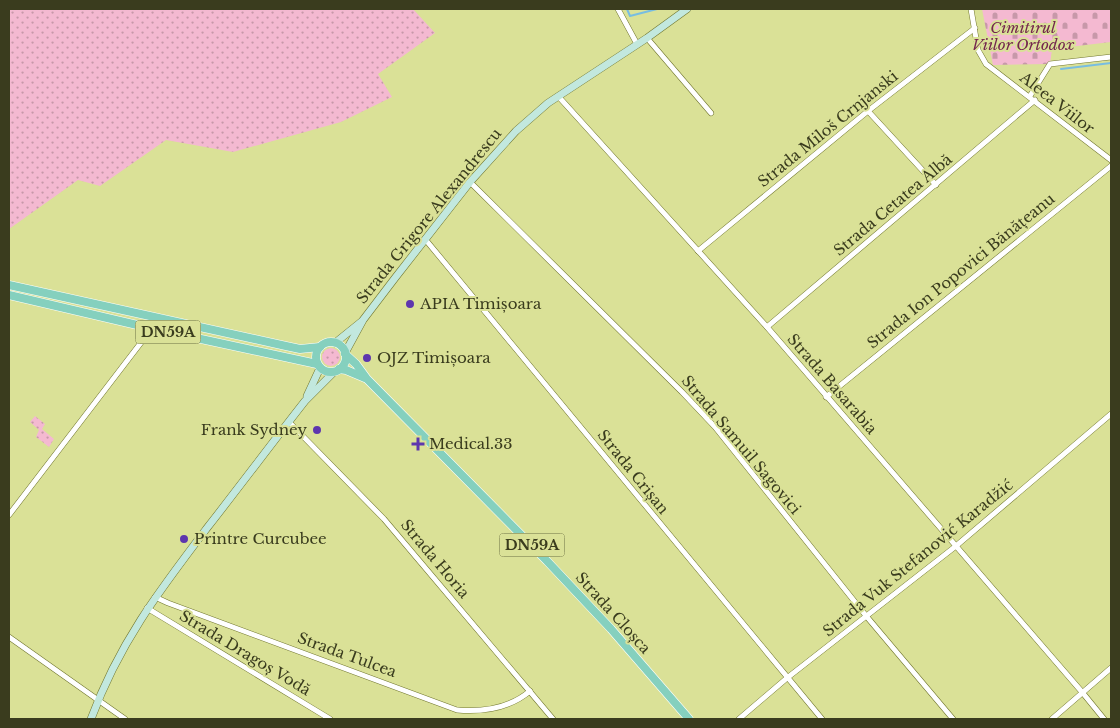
<svg xmlns="http://www.w3.org/2000/svg" width="1120" height="728" font-family="'Libre Baskerville',serif">
  <defs>
    <pattern id="grass-dots" width="8" height="8" patternUnits="userSpaceOnUse" patternTransform="scale(1.25)"><rect width="8" height="8" fill="#f4b9d1"/><path d="M2 2h.1M6 6h.1" fill="none" stroke="#c798a9" stroke-width="1.8" stroke-linecap="round"/></pattern>
    <pattern id="cemetery-stones" width="16" height="16" patternUnits="userSpaceOnUse" patternTransform="scale(1.25)"><rect width="16" height="16" fill="#f4b9d1"/><path d="M2 7V4a2 2 0 0 1 4 0v3zM10 15v-3a2 2 0 0 1 4 0v3z" fill="#c798a9"/></pattern>
  </defs>
  <rect width="100%" height="100%" fill="#dae197"/>
  <g fill="url(#grass-dots)">
    <path d="M9 9H413L435 33 378 74 392 97 341 122 233 152 166 140 100 186 78 180 9 229Z"/>
    <circle cx="331" cy="357" r="9"/>
    <path d="M35 416 45 424 42 429 54 439 49 447 36 437 39 430 30 422Z"/>
  </g>
  <path fill="url(#cemetery-stones)" d="M982 9H1111V42L1052 49 1050 64 993 65Z"/>
  <g fill="none" stroke-linecap="round" stroke-linejoin="round">
    <g stroke="#78bde1" stroke-width="2">
      <path d="M627 9 630 16 657 9"/>
      <path d="M1061 69 1111 63"/>
    </g>
    <g stroke="#71762e" stroke-width="6">
      <g id="street">
        <path d="M618 9 637 44"/>
        <path d="M971 9 978 50 986 64 1111 160"/>
        <path d="M647 38 711 113"/>
        <path d="M558 96 767 327 1082 692 1104 719"/>
        <path d="M1030 96 1050 64 1111 57"/>
        <path d="M868 111 936 185"/>
        <path d="M470 182 682 392 715 427 867 617 953 719"/>
        <path d="M425 239 822 719"/>
        <path d="M698 251 868 111 975 28"/>
        <path d="M767 327 1035 100"/>
        <path d="M826 397 1111 166"/>
        <path d="M289 422 384 519 553 719"/>
        <path d="M9 515 143 340 150 328 152 318"/>
        <path d="M155 597 168 603 457 710C482 712 510 708 530 691"/>
        <path d="M147 608 330 719"/>
        <path d="M9 637 125 719"/>
        <path d="M739 719 787 678 956 546 1111 414"/>
        <path d="M1052 719 1111 668"/>
      </g>
    </g>
    <g stroke="#71762e" stroke-width="8">
      <g id="secondary">
        <path d="M335 343 361 322"/>
        <path d="M345 353 363 320 395 278 470 182 516 131 548 103 647 38 687 9"/>
        <path d="M307 396 320 368"/>
        <path d="M91 719C119 643 159 591 207 528 240 486 272 443 305 401L334 372"/>
      </g>
    </g>
    <g stroke="#fff" stroke-width="9">
      <g id="primary">
        <path d="M9 285 286 346 300 349 320 347"/>
        <path d="M9 295 150 328 317 364"/>
        <circle cx="331" cy="357" r="15"/>
        <path d="M345 354 356 364 367 379 547 561 611 629 689 719"/>
        <path d="M339 369 346 370 365 378"/>
      </g>
    </g>
    <use href="#street" stroke="#fff" stroke-width="5"/>
    <use href="#secondary" stroke="#c2e8de" stroke-width="7"/>
    <use href="#primary" stroke="#85d0be" stroke-width="8"/>
  </g>
  <g fill="#5d36ae" stroke="#dae197" stroke-width="2">
    <circle cx="410" cy="304" r="5"/>
    <circle cx="367" cy="358" r="5"/>
    <circle cx="317" cy="430" r="5"/>
    <path d="M415.5 436.5h5v5h5v5h-5v5h-5v-5h-5v-5h5z"/>
    <circle cx="184" cy="539" r="5"/>
  </g>
  <g text-anchor="middle" stroke-width="4" stroke-linejoin="round" paint-order="stroke">
    <g fill="#dae197" stroke="#6a6e42" stroke-width="1">
      <rect x="135.5" y="320.5" width="65" height="23" rx="4"/>
      <rect x="499.5" y="533.5" width="65" height="23" rx="4"/>
    </g>
    <g font-size="14" font-weight="bold" fill="#3a3c1e">
      <text x="168" y="337">DN59A</text>
      <text x="532" y="550">DN59A</text>
    </g>
    <g font-size="15" font-style="italic" fill="#74264e" stroke="#dae197">
      <text x="1023" y="33">Cimitirul<tspan x="1023" dy="17">Viilor Ortodox</tspan></text>
    </g>
    <g font-size="15" fill="#3a3c1e" stroke="#dae197">
      <text transform="translate(1057 103) rotate(38)" y="5">Aleea Viilor</text>
      <text transform="translate(828 129) rotate(-39)" y="5">Strada Miloš Crnjanski</text>
      <text transform="translate(893 205) rotate(-40)" y="5">Strada Cetatea Albă</text>
      <text transform="translate(429 216) rotate(-51)" y="5">Strada Grigore Alexandrescu</text>
      <text transform="translate(961 271) rotate(-39)" y="5">Strada Ion Popovici Bănățeanu</text>
      <text transform="translate(832 384) rotate(49)" y="5">Strada Basarabia</text>
      <text transform="translate(741 445) rotate(50)" y="5">Strada Samuil Sagovici</text>
      <text transform="translate(633 472) rotate(51)" y="5">Strada Crișan</text>
      <text transform="translate(918 558) rotate(-39)" y="5">Strada Vuk Stefanović Karadžić</text>
      <text transform="translate(435 559) rotate(50)" y="5">Strada Horia</text>
      <text transform="translate(613 613) rotate(48)" y="5">Strada Cloșca</text>
      <text transform="translate(245 653) rotate(31)" y="5">Strada Dragoș Vodă</text>
      <text transform="translate(347 655) rotate(20)" y="5">Strada Tulcea</text>
    </g>
    <g font-size="15" fill="#3a3c1e" stroke="#dae197" text-anchor="start">
      <text x="420" y="309">APIA Timișoara</text>
      <text x="377" y="363">OJZ Timișoara</text>
      <text x="307" y="435" text-anchor="end">Frank Sydney</text>
      <text x="429" y="449">Medical.33</text>
      <text x="194" y="544">Printre Curcubee</text>
    </g>
  </g>
  <rect width="1120" height="728" fill="none" stroke="#3a3c1e" stroke-width="20"/>
</svg>
